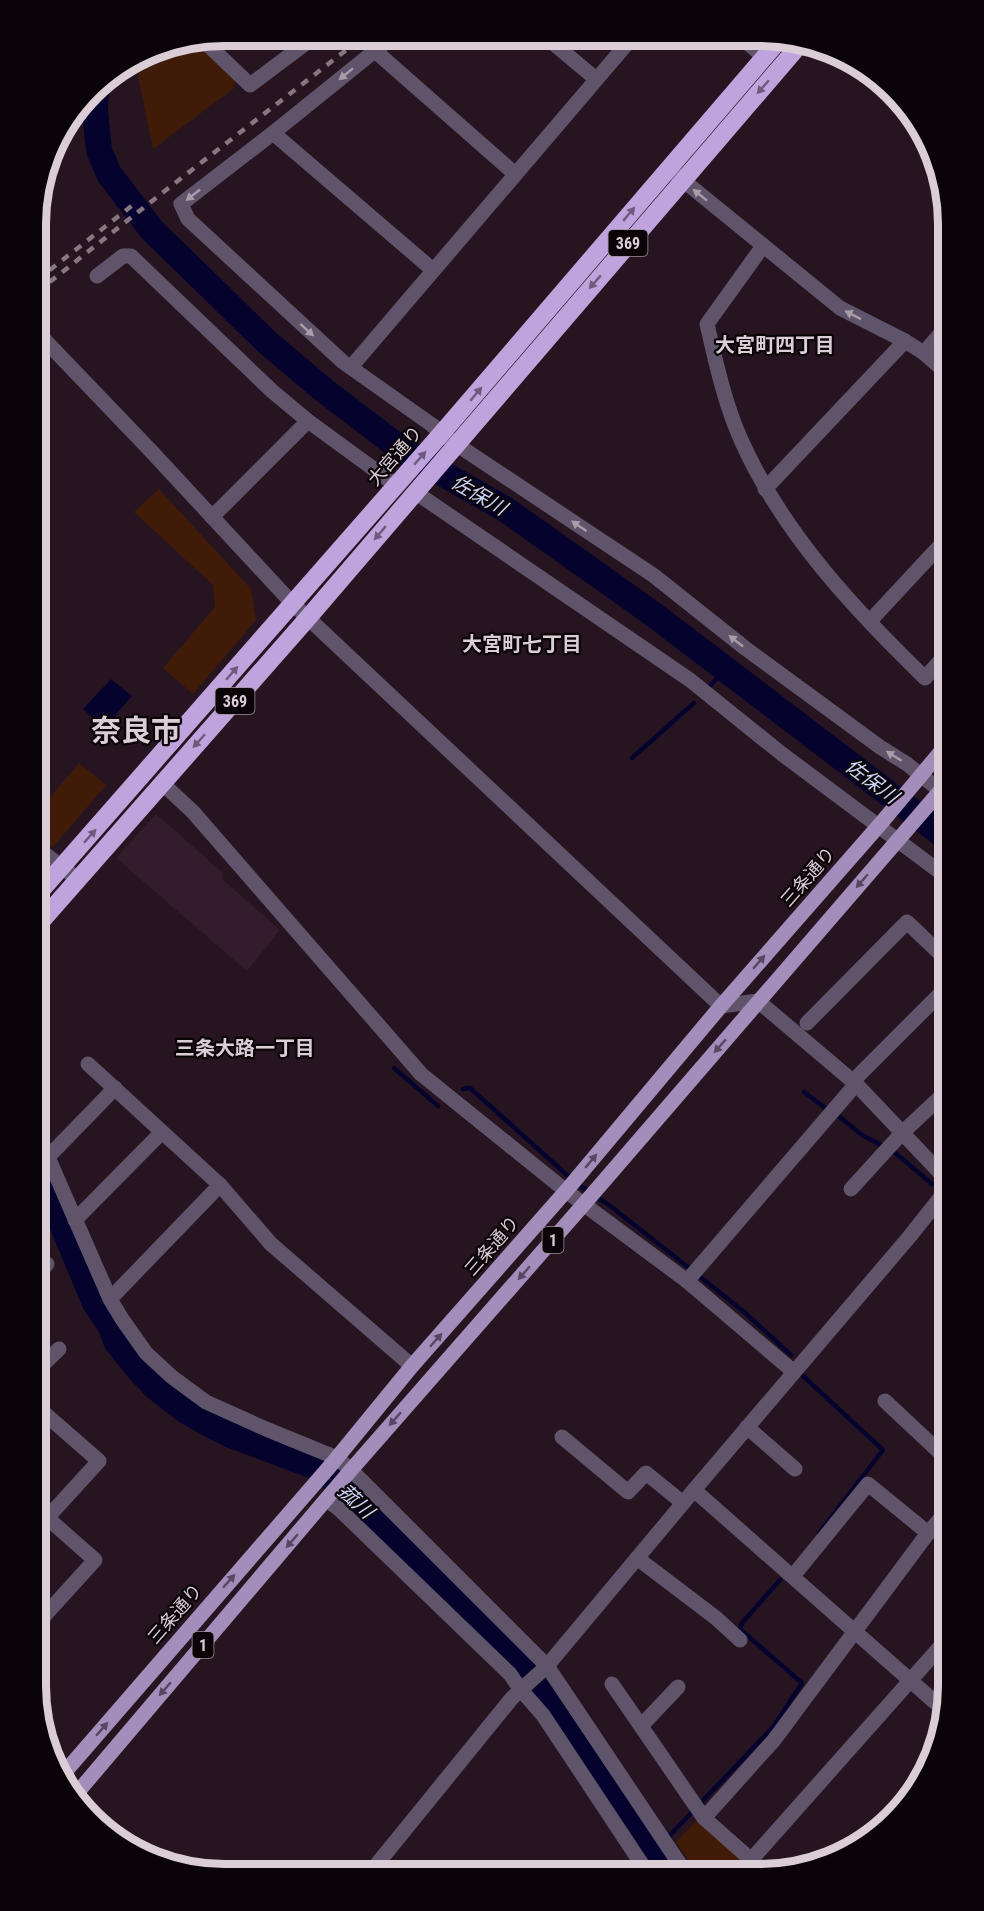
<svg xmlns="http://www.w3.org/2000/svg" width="984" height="1911" font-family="'Roboto Condensed','Noto Sans JP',sans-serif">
  <rect width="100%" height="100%" fill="#261521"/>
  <path fill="#331c2c" d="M156 814 223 873 222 879 280 930 247 971 116 858Z"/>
  <g fill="#3f1b08">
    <path d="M195 42 236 80 233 89 153 149 138 76 141 58 153 50Z"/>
    <path d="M159 489 251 589 256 620 193 694 163 668 215 607 213 585 134 512Z"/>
    <path d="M79 763 106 785 53 847 37 834V813Z"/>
    <path d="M697 1820 759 1875H699L676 1842Z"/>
  </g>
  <path fill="#05032e" d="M111 679 132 696 104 728 83 709Z"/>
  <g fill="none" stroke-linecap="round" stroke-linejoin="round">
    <g stroke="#05032e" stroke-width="4.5">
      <path d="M708 688 725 670"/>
      <path d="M632 758 694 703"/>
      <path d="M394 1068 438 1106"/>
      <path d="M463 1089 470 1088 577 1184 609 1205 684 1264 743 1311 791 1355"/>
      <path d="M804 1092 828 1110"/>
      <path d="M836 1114 862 1135 894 1152 932 1184"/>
      <path d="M802 1375 883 1450 819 1533"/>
      <path d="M938 1439 948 1429"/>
      <path d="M655 1851 774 1726 802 1683 740 1629 742 1623 780 1580"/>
    </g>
    <g stroke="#05032e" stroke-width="26">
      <path d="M96 89 95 111 99 150 109 174 152 230 268 343 325 391 405 452 505 509 653 614 948 839"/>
      <path d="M37 1164 95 1303 110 1325 116 1341 141 1372 155 1387 186 1411 209 1424 231 1435 322 1469 382 1525 530 1669 575 1727 619 1799 646 1833 655 1851 657 1864 664 1875"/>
    </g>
    <g stroke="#5f546a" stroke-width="15">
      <path d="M392 37 273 133 181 204 188 219 343 362 432 425 456 444 653 575 745 648 880 747 907 764 948 797"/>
      <path d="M547 38 596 79"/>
      <path d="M743 39 764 57"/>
      <path d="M203 40 250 85 314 37"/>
      <path d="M374 50 515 174"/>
      <path d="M273 133 433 270"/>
      <path d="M668 168 840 308 905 341 924 353 948 374"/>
      <path d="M763 246 707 324C716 363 725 405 742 442 783 533 853 608 925 678L948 652"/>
      <path d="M97 276 123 256H131L272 391 308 421 397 486"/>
      <path d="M37 332 151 451 292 603 721 1006 758 1001 856 1084 948 1181"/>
      <path d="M924 353 948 325"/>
      <path d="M351 367 631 39"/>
      <path d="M765 489 905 341"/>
      <path d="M415 492 690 680 782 754 948 878"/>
      <path d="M212 517 308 421"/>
      <path d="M870 621 948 537"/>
      <path d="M162 783 193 812 421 1074 566 1191 687 1281 794 1372"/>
      <path d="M37 848 79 880"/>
      <path d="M807 1023 907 922 948 961"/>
      <path d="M88 1064 220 1185 271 1244 412 1366"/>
      <path d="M853 1081 948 986"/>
      <path d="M37 1132 110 1299 122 1319 146 1353 172 1377 206 1402 266 1429 337 1458 351 1470 547 1666 687 1875"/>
      <path d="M48 1157 115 1088"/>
      <path d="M851 1189 902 1133 948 1090"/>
      <path d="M75 1220 162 1132"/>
      <path d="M36 1276 47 1264"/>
      <path d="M687 1281 856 1084"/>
      <path d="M110 1299 220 1185"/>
      <path d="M36 1371 59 1349"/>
      <path d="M885 1401 948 1460"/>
      <path d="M36 1406 99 1461 47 1518"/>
      <path d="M747 1427 795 1469"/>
      <path d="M562 1437 628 1492 646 1473 683 1503"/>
      <path d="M694 1490 945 1711"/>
      <path d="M327 1500 339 1509 510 1674 521 1690 543 1715 649 1875"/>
      <path d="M637 1558 716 1618 740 1640"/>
      <path d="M793 1576 868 1484 928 1533"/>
      <path d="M36 1625 95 1560 36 1508"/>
      <path d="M612 1684 704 1818 767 1874"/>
      <path d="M641 1726 678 1687"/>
      <path d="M898 1811 912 1795"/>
      <path d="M704 1818 774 1740 928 1533 948 1510"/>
      <path d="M751 1860 948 1638"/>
      <path d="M369 1874 512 1698 547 1666 694 1490 910 1236 948 1188"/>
    </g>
    <g stroke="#a38dbb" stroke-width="15">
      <path d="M64 1773 331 1465 412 1366 566 1191 721 1006 882 822 948 743"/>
      <path d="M77 1793 351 1470 584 1204 948 782"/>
    </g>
    <g stroke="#bea3dc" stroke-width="18">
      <path d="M37 895 442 433 780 39"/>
      <path d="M37 926 307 619 802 42"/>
    </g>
    <g stroke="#867781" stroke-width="4.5" stroke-dasharray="8 8" stroke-linecap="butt">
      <path d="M37 280 134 204"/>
      <path d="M37 292 166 190 363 37"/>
    </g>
  </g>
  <defs><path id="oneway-solid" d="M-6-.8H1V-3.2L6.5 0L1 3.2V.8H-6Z" transform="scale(1.5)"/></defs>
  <g fill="#a99daa">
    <use href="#oneway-solid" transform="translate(346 74) rotate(141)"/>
    <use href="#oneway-solid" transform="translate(193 195) rotate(142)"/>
    <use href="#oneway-solid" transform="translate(700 195) rotate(-141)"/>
    <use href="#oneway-solid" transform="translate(853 315) rotate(-153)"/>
    <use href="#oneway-solid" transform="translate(307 330) rotate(42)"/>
    <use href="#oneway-solid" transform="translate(579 526) rotate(-146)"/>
    <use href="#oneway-solid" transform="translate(736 641) rotate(-142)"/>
    <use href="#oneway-solid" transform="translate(894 756) rotate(-148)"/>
  </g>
  <g fill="#6d5b7d">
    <use href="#oneway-solid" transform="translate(763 87) rotate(131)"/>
    <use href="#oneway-solid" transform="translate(629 214) rotate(-50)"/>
    <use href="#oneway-solid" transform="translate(595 282) rotate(131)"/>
    <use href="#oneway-solid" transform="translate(476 394) rotate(-50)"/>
    <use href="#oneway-solid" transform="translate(420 458) rotate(-49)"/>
    <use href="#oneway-solid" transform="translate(380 533) rotate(130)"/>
    <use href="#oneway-solid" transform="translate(232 673) rotate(-49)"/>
    <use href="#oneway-solid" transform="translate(199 741) rotate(132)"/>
    <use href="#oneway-solid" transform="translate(90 836) rotate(-48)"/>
  </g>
  <g fill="#564862">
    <use href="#oneway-solid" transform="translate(862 881) rotate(131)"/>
    <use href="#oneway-solid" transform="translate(759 962) rotate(-49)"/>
    <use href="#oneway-solid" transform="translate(720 1046) rotate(131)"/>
    <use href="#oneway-solid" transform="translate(591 1161) rotate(-50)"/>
    <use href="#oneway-solid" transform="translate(524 1273) rotate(131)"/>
    <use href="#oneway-solid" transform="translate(436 1340) rotate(-49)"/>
    <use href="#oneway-solid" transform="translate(395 1419) rotate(131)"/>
    <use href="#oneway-solid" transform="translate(292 1541) rotate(131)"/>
    <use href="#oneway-solid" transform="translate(229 1581) rotate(-49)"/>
    <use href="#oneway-solid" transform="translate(165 1689) rotate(131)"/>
    <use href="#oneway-solid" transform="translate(102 1729) rotate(-49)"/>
  </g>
  <g text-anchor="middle" stroke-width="4.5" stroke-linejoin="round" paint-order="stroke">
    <g fill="#0a0408" stroke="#9c9198" stroke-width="1.5">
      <rect x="608.5" y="230" width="39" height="26" rx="4.5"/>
      <rect x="215.5" y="688" width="39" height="26" rx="4.5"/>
      <rect x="542.5" y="1227" width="21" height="26" rx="4.5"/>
      <rect x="192.5" y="1632" width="21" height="26" rx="4.5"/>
    </g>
    <g font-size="16" font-weight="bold" fill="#dacdd5">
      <text x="628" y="249">369</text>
      <text x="235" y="707">369</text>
      <text x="553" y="1246">1</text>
      <text x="203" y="1651">1</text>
    </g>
    <g font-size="18" fill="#dacdd5" stroke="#0a0408">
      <text transform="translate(395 456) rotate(-49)" y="6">大宮通り</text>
      <text transform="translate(808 877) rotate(-49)" y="6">三条通り</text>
      <text transform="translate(492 1246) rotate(-49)" y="6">三条通り</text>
      <text transform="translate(175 1614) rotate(-49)" y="6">三条通り</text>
    </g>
    <g font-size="20" font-weight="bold" fill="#dacdd5" stroke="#0a0408">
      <text x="775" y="352">大宮町四丁目</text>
      <text x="522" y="651">大宮町七丁目</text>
      <text x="245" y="1055">三条大路一丁目</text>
    </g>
    <g font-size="20" font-style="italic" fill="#cad3f3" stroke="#0a0408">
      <text transform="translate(479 495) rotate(30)" y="7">佐保川</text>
      <text transform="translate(872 781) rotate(37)" y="7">佐保川</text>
      <text transform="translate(356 1501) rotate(43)" y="7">菰川</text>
    </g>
    <g font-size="30" font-weight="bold" fill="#dacdd5" stroke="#0a0408">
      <text x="136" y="741">奈良市</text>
    </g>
  </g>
  <path d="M0 0H984V1911H0ZM224 46H760A178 178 0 0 1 938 224V1686A178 178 0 0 1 760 1864H224A178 178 0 0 1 46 1686V224A178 178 0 0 1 224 46Z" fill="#0a0408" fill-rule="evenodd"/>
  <path fill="none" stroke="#dacdd5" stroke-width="8" d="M224 46H760A178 178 0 0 1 938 224V1686A178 178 0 0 1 760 1864H224A178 178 0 0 1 46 1686V224A178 178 0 0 1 224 46Z"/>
</svg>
